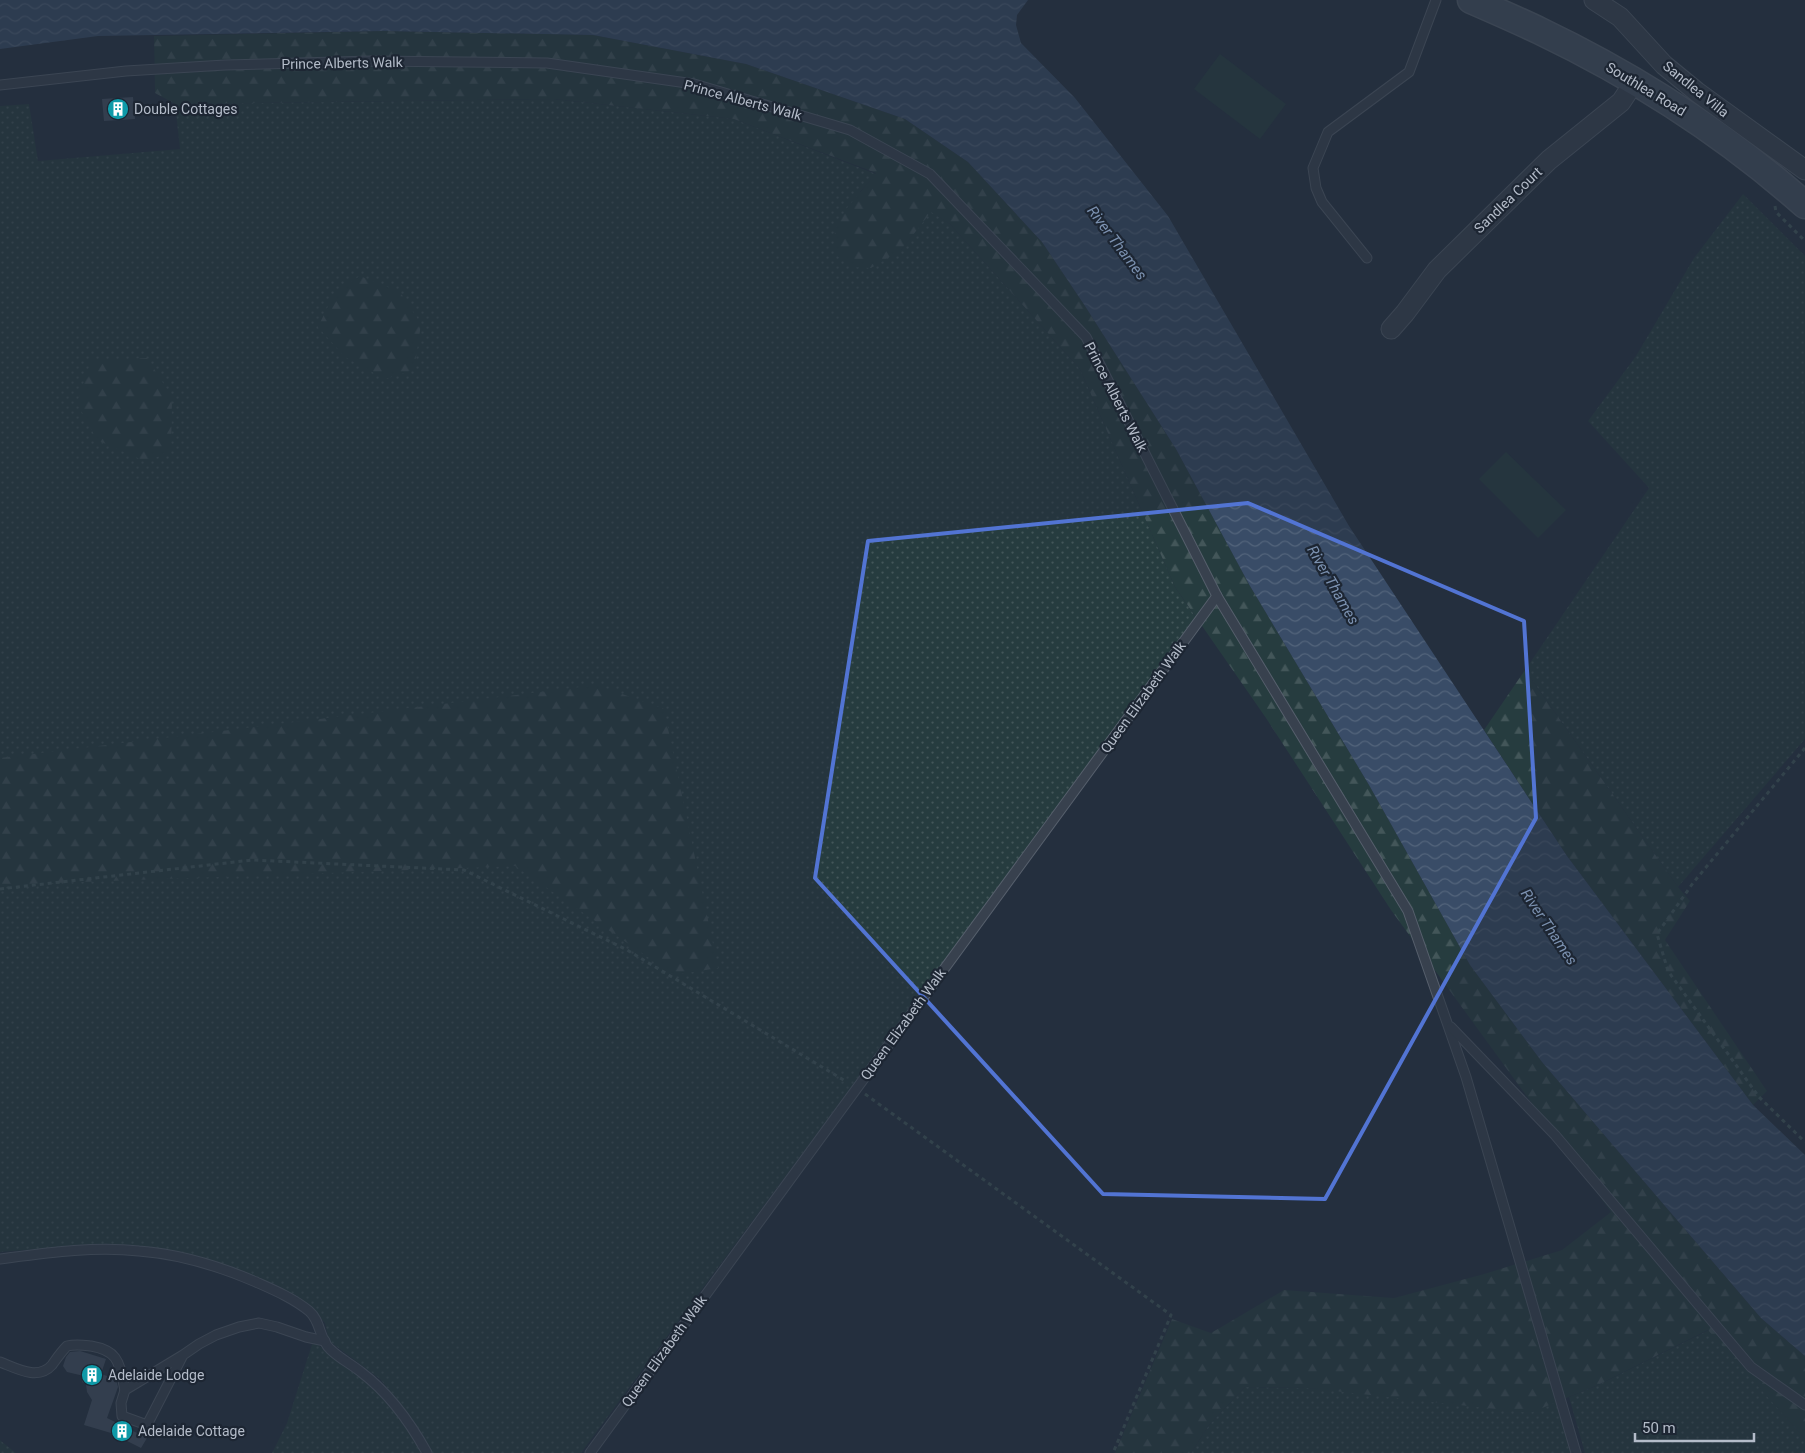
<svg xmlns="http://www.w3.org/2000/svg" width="1805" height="1453" font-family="Roboto,sans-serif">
  <defs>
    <pattern id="grass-dots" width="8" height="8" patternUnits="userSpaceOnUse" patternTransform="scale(1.25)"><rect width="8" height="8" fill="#263c3f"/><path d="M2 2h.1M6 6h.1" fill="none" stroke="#435659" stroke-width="1.8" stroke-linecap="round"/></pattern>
    <pattern id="forest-firs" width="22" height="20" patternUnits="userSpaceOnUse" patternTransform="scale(1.25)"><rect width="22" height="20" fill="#263c3f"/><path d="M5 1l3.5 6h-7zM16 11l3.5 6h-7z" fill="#435659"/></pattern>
    <pattern id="water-waves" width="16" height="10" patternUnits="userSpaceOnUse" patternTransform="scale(1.25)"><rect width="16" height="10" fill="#394c67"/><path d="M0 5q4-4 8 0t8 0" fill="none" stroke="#53647b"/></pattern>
  </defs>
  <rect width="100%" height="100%" fill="#242f3e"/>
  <g fill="url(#grass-dots)">
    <path d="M554 99 734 119 876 174 860 192 901 250 931 211 950 224 1080 369 1175 587 1197 619 581 1453H430L415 1423 380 1379 329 1341 325 1323 308 1305 177 1253 104 1244 0 1252V106L29 104 38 161 180 149 175 104Z"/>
    <path d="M1743 194 1805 256V739L1678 887 1525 670 1649 488 1588 421 1636 356 1694 258Z"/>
    <path d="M1709 1330 1805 1439V1453H1585L1569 1397 1598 1385Z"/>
    <path d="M313 1341 373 1387 405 1424 422 1453H272L287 1423Z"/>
    <path d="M1245 1387 1308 1388 1557 1402 1572 1453H1191L1209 1425Z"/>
    <path d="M0 1440 1 1441 16 1453H0Z"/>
  </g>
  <g fill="url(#forest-firs)">
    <path d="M384 31 593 35 746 64 905 119 968 162 1042 242 1085 306 1176 449 1250 586 1369 785 1470 965 1542 1062 1641 1178 1761 1318 1805 1356V1439L1708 1330 1598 1385 1530 1413 1308 1388 1245 1387 1209 1425 1191 1453H1115L1172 1319 1211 1333 1284 1290 1394 1298 1484 1274 1562 1250 1611 1212 1391 910 1266 718 1175 587 1080 369 950 224 931 212 901 250 871 268 851 267 834 253 835 229 847 208 876 173 734 119 554 99 175 104 155 93 154 36Z"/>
    <path d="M360 276 400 292 421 324 414 370 385 379 345 357 318 327 335 292Z"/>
    <path d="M147 358 172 397 171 450 147 462 97 440 77 403 91 361Z"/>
    <path d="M1525 670 1678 887 1690 901 1665 940 1767 1091 1753 1105 1567 856 1484 730Z"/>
    <path d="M597 685 664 709 718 968 674 975 515 866 0 885V758Z"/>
  </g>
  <g fill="#263c3f">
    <path d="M1220 54 1286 104 1260 139 1194 89Z"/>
    <path d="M1506 452 1566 510 1538 538 1479 479Z"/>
  </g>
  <path fill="url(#water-waves)" d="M0 0H1028L1017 15 1016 25 1021 43 1075 98 1168 216 1349 526 1567 856 1753 1105 1805 1155V1356L1761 1318 1641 1178 1542 1062 1470 965 1369 785 1250 586 1176 449 1085 306 1042 242 968 162 905 119 746 64 593 35 384 31 98 36 0 49Z"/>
  <g fill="#455162">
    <path d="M133 97 135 119 104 121 102 99Z"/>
    <path d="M80 1351 106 1359 101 1374 116 1379 118 1387 107 1418 147 1438 141 1448 111 1433 84 1425 92 1400 87 1392 86 1384 82 1382 84 1376 67 1372 63 1366 66 1357 70 1352Z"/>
  </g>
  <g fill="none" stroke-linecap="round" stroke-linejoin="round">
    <g stroke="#565f6c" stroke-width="11">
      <g id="service">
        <path d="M0 85 126 71 225 65 372 61 547 63 694 84 850 130 930 174 1086 337 1217 596 1408 911 1466 1077 1576 1453"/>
        <path d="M1367 258 1322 202 1316 188 1313 168 1328 132 1409 72 1436 0"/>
        <path d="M1451 1027 1555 1135 1751 1367 1805 1405"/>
        <path d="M0 1259C46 1253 93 1246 139 1251 179 1254 219 1266 256 1282 274 1290 293 1298 309 1311 321 1321 319 1339 330 1349 339 1358 351 1364 361 1372 389 1393 410 1422 427 1453"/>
        <path d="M183 1355 125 1390 121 1403 122 1416 147 1425 183 1355 199 1344 216 1335 239 1327 259 1323 277 1327 306 1337 325 1341"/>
        <path d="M0 1362C16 1368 38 1381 52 1365 57 1358 61 1352 67 1346 76 1344 82 1345 91 1346 120 1351 119 1364 125 1390"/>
        <path d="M590 1453 1217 596"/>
      </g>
    </g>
    <g stroke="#565f6c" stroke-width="21">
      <g id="minor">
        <path d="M1594 0 1620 17 1664 65 1697 92 1805 170"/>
        <path d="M1391 329 1405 313 1437 270 1549 160 1621 102 1635 81"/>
      </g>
    </g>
    <g stroke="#565f6c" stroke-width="29">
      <path id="secondary" d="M1471 0C1494 10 1517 20 1540 31 1636 77 1725 134 1805 205"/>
    </g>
    <g stroke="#44595c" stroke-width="3" stroke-dasharray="4 4" stroke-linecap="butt">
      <path d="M1775 206 1776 212 1805 241"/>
      <path d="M1805 748 1693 883 1657 934 1668 971 1759 1097 1805 1142"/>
      <path d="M0 889 252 860 464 870 627 950 847 1082"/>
      <path d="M865 1094 1171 1315 1113 1453"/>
    </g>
    <use href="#service" stroke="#38414e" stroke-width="9"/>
    <use href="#minor" stroke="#38414e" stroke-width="19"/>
    <use href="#secondary" stroke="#465061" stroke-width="26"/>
  </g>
  <path d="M0 0H1805V1453H0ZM1248 503 1524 621 1536 818 1325 1199 1103 1194 815 878 868 541Z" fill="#242f3e" fill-opacity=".55" fill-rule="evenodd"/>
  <path fill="none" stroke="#5274d3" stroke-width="4" stroke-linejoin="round" d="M1248 503 1524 621 1536 818 1325 1199 1103 1194 815 878 868 541Z"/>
  <defs>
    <g id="building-disc" transform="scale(1.125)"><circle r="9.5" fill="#0f9aa8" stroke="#1d2633"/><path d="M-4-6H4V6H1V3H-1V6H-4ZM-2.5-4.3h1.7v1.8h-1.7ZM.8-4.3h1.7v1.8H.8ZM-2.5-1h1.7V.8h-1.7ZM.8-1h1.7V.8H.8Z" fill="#fff"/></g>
  </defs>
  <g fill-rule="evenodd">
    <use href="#building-disc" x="118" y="109"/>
    <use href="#building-disc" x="92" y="1375"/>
    <use href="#building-disc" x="122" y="1431"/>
  </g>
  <g text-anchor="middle" stroke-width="4.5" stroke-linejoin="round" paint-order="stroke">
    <g font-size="14" fill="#b4bcc9" stroke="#1d2633">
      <text transform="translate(342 63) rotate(-1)" y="5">Prince Alberts Walk</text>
      <text transform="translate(1646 89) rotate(31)" y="5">Southlea Road</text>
      <text transform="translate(1696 89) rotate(39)" y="5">Sandlea Villa</text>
      <text transform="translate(743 100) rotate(15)" y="5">Prince Alberts Walk</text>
      <text transform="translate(1508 200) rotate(-44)" y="5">Sandlea Court</text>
      <text transform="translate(1116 397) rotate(63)" y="5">Prince Alberts Walk</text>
      <text transform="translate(1143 697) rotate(-54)" y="5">Queen Elizabeth Walk</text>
      <text transform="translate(903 1024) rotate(-54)" y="5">Queen Elizabeth Walk</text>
      <text transform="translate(664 1351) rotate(-54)" y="5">Queen Elizabeth Walk</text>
    </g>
    <g font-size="14" fill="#b4bcc9" stroke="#1d2633" text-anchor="start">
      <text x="134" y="114">Double Cottages</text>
      <text x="108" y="1380">Adelaide Lodge</text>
      <text x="138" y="1436">Adelaide Cottage</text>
    </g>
    <g font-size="15" font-style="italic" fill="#7c92b1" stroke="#1d2633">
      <text transform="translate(1117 243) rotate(53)" y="5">River Thames</text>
      <text transform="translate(1333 585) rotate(60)" y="5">River Thames</text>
      <text transform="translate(1549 927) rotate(56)" y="5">River Thames</text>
    </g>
  </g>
  <path d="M1635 1433v8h119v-8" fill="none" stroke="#b4bcc9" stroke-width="2.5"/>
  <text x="1642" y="1433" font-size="15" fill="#b4bcc9" stroke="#1d2633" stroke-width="4" paint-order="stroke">50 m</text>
</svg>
